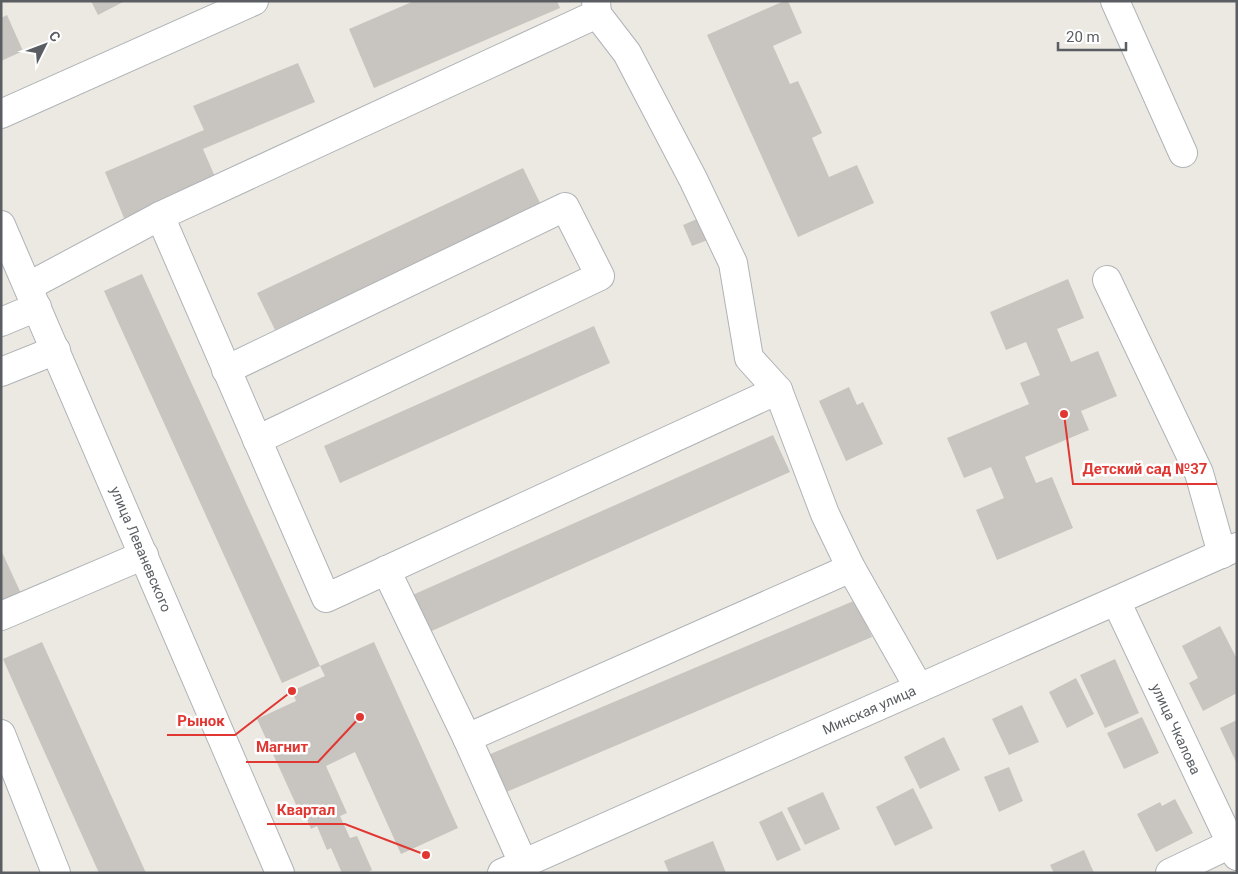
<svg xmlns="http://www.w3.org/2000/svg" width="1238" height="874" font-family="Roboto,sans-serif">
  <rect width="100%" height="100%" fill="#ece9e2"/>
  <g fill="#c8c4bf">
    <path d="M91 1H125L98 15Z"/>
    <path d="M414 1H557L560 8 374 88 349 29Z"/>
    <path d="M784 1H788L802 33 773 46 790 84 798 81 822 133 812 138 829 177 857 165 874 203 798 237 707 35Z"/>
    <path d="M7 15 23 51 1 61V18Z"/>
    <path d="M298 63 315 102 203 149 216 179 124 218 105 172 204 130 193 106Z"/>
    <path d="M523 168 541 205 275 330 257 293Z"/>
    <path d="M704 216 713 238 692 246 683 225Z"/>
    <path d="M142 274 320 666 282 683 104 291Z"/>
    <path d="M1068 279 1084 318 1057 329 1071 362 1098 351 1117 396 1081 411 1089 430 1025 457 1036 483 1052 477 1073 528 997 560 976 510 1004 498 991 467 964 478 947 438 1029 404 1020 383 1040 375 1026 342 1006 350 990 312Z"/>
    <path d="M594 326 610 363 340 483 324 446Z"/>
    <path d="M849 387 857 405 863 402 883 444 846 461 819 401Z"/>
    <path d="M773 435 790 472 425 634 408 597Z"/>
    <path d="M1 550 24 600 1 610Z"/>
    <path d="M856 600 872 637 504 793 488 755Z"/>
    <path d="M1220 626 1237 659V693L1203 711 1189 683 1198 678 1182 646Z"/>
    <path d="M42 642 146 873H99L22 702 3 659Z"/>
    <path d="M374 642 458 828 401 854 355 752 326 766 347 813 340 816 350 838 357 836 372 870 367 873H342L331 848 327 850 317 826 311 829 303 809 299 811 257 719 296 701 292 691 325 676 320 666Z"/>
    <path d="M1115 659 1139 713 1105 728 1080 675Z"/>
    <path d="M1076 678 1094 714 1067 728 1049 692Z"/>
    <path d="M1022 705 1039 742 1009 755 992 719Z"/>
    <path d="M1142 717 1159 753 1124 769 1107 733Z"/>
    <path d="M1237 720V764L1220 728Z"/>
    <path d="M944 737 960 770 920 789 904 757Z"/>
    <path d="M1009 767 1023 801 999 812 984 777Z"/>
    <path d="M913 788 933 828 895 846 876 807Z"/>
    <path d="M823 792 840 829 805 845 787 808Z"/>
    <path d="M1175 799 1193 833 1156 852 1137 814 1160 802 1162 806Z"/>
    <path d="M782 811 801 850 777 861 759 822Z"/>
    <path d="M713 841 726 873H669L664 861Z"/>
    <path d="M1084 850 1094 873H1054L1050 865Z"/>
  </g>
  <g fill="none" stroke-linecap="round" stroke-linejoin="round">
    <g stroke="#afb3b7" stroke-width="30">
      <g id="minor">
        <path d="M1115 1 1183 153"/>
        <path d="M597 14 627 53 693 179 733 263 749 358 778 390"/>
        <path d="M1 114 254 1"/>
        <path d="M160 216 326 598 778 390 825 514 851 568 919 688"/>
        <path d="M1 225 280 873"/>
        <path d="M1107 280 1199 473 1222 554"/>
        <path d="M29 286 160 216 597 14 596 1"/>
        <path d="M1 322 37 307"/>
        <path d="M226 370 565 207 600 276 257 440"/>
        <path d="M1 372 56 350"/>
        <path d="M386 570 467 738"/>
        <path d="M1116 601 1237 856"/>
        <path d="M1 616 144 555"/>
        <path d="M1 734 56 873"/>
        <path d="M523 863 467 738 851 568"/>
        <path d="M502 873 1237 547"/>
        <path d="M1170 873 1237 841"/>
      </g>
    </g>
    <use href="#minor" stroke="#fff" stroke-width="28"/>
  </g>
  <g text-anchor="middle" stroke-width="5" stroke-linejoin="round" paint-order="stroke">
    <g font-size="14" fill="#5a5e62" stroke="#fff">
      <text transform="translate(141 549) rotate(67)" y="5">улица Леваневского</text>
      <text transform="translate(869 710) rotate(-24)" y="5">Минская улица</text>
      <text transform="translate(1176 729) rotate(65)" y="5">улица Чкалова</text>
    </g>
  </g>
  <path fill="none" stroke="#e13733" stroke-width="2" d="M1064 414L1073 484H1217M292 691L235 735H167M360 717L318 762H246M426 855L345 824H267"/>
  <g fill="#e13733" stroke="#fff" stroke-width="2">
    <circle cx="1064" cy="414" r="5"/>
    <circle cx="292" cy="691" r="5"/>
    <circle cx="360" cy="717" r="5"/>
    <circle cx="426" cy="855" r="5"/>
  </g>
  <g font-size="15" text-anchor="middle" font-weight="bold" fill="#e13733" stroke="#fff" stroke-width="5" stroke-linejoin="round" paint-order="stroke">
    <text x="1145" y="474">Детский сад №37</text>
    <text x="201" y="726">Рынок</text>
    <text x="282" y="752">Магнит</text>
    <text x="306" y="815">Квартал</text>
  </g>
  <rect width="1238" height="874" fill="none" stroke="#5a5e62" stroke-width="5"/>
  <g transform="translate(45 45) rotate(48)" stroke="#ffffff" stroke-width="4" paint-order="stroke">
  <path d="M0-4L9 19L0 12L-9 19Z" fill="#5a5e62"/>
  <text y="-8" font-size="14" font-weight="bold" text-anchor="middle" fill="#5a5e62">С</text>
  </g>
  <path d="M1058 42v8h68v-8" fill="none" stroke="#5a5e62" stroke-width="2.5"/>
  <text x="1066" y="42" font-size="15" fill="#5a5e62" stroke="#ffffff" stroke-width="4" paint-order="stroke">20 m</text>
</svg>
